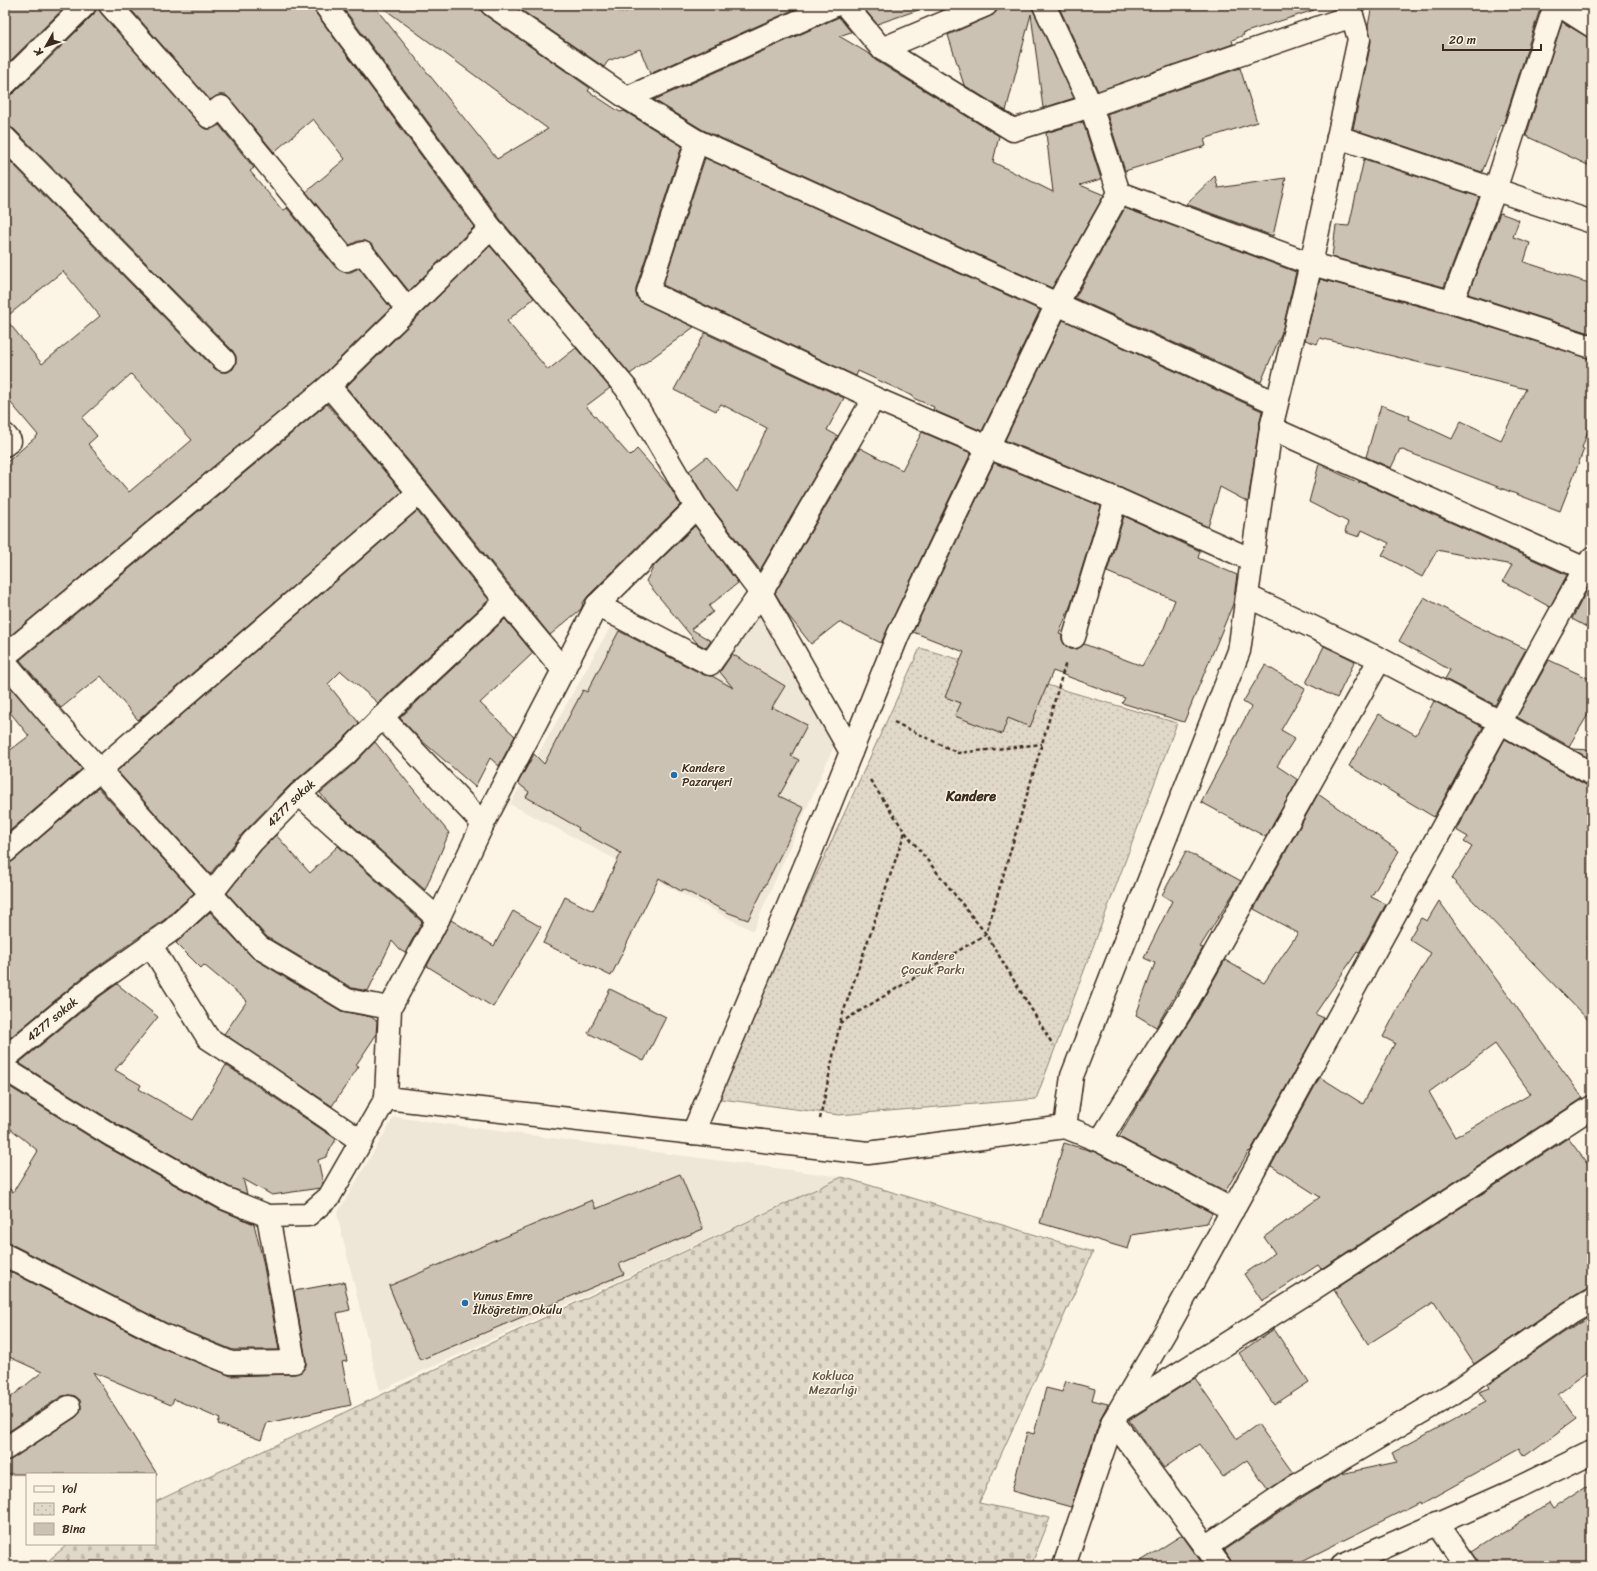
<svg xmlns="http://www.w3.org/2000/svg" width="1597" height="1571" font-family="Sriracha,sans-serif">
  <defs>
    <pattern id="cemetery-stones" width="16" height="16" patternUnits="userSpaceOnUse"><rect width="16" height="16" fill="#e0d8c8"/><path d="M2 7V4a2 2 0 0 1 4 0v3zM10 15v-3a2 2 0 0 1 4 0v3z" fill="#c1baab"/></pattern>
    <pattern id="park-dots" width="8" height="8" patternUnits="userSpaceOnUse"><rect width="8" height="8" fill="#e0d8c8"/><path d="M2 2h.1M6 6h.1" fill="none" stroke="#c1baab" stroke-width="1.8" stroke-linecap="round"/></pattern>
  </defs>
  <rect width="100%" height="100%" fill="#fcf5e5"/>
  <filter id="ink" filterUnits="userSpaceOnUse"><feTurbulence type="fractalNoise" baseFrequency=".025" numOctaves="2"/><feDisplacementMap in="SourceGraphic" scale="8" xChannelSelector="R" yChannelSelector="G"/><feConvolveMatrix kernelMatrix="1 2 1 2 8 2 1 2 1" color-interpolation-filters="sRGB"/></filter>
  <g filter="url(#ink)">
    <g fill="#eee6d6">
      <path d="M761 607 834 746 753 931 510 804 612 624 716 670Z"/>
      <path d="M394 1117 842 1177 380 1391 337 1214Z"/>
    </g>
    <path fill="url(#cemetery-stones)" stroke="#8e8173" d="M842 1177 1093 1252 979 1503 1050 1518 1031 1566H42L68 1544H155V1502Z"/>
    <path fill="url(#park-dots)" stroke="#8e8173" d="M920 648 1177 723 1036 1099 839 1115 714 1098Z"/>
    <g fill="#ccc2b3" stroke="#3b2a1e" fill-rule="evenodd">
      <path d="M5 5H67L5 66Z"/>
      <path d="M97 5 101 13 200 125 205 129H211L219 125 254 168 250 171 283 211 287 208 336 268 343 272H351L359 268 391 308 321 377 5 640V464L38 435 5 396V318L42 364 100 316 63 271 5 318V156L215 369 221 372H228L233 369 236 363V356L233 351 14 129 5 126V96L14 93 94 14ZM131 374 192 440 149 477 148 476 129 492 88 444 97 436 82 418Z"/>
      <path d="M127 5H313L315 12 474 227 409 291 372 245 366 241H358L350 245 306 192 345 159 313 119 274 152 230 99 226 95H219L210 100Z"/>
      <path d="M341 5H373L497 159 548 129 379 5H480L481 11 485 15 590 88 588 91 620 112 624 111 682 146 636 288V294L638 299 643 303 694 327 630 374 501 220Z"/>
      <path d="M514 5H608L622 13 643 5H804L650 74 640 49 608 61 604 67Z"/>
      <path d="M861 5H917L918 10 877 24Z"/>
      <path d="M938 5H954L940 11Z"/>
      <path d="M998 5H1032L1033 10 1074 98 1043 108 1031 14 1006 111 964 85 948 35 991 16 996 12Z"/>
      <path d="M1058 5H1313L1314 10 1243 33 1244 35 1232 40 1233 44 1098 91Z"/>
      <path d="M1372 5H1533L1540 9 1503 125 1501 124 1482 172 1353 129 1371 42 1368 26Z"/>
      <path d="M839 17 851 32 839 36 871 55 875 60 999 136 993 162 1053 192 1046 133 1083 122 1101 179 1080 185 1104 195 1052 288 703 130 654 100Z"/>
      <path d="M1562 22 1592 40V167L1526 136Z"/>
      <path d="M1240 68 1257 122 1204 139 1206 146 1125 171 1107 114Z"/>
      <path d="M705 158 1040 310 982 431 933 410 934 407 913 398V396L858 371 856 376 663 285Z"/>
      <path d="M1364 159 1479 197 1444 287 1332 257 1336 225 1349 226Z"/>
      <path d="M1215 176 1218 188 1286 178 1273 236 1186 204Z"/>
      <path d="M1125 208 1296 272 1282 332 1261 382 1075 298Z"/>
      <path d="M1500 213 1519 220 1513 237 1530 243 1524 262 1592 284V334L1468 294Z"/>
      <path d="M490 246 534 298 507 321 548 370 576 348 610 388 586 406 630 456 637 449 670 487 680 505 588 596 582 604H583L581 609 550 635 429 485 346 387Z"/>
      <path d="M1320 279 1448 314 1592 359V419L1582 448 1584 449 1560 511 1400 449 1391 468 1366 457 1381 405 1410 416 1409 419 1452 439 1461 421 1501 440 1526 389 1320 338 1317 344 1305 340Z"/>
      <path d="M1063 320 1262 411 1259 426 1248 502 1220 487 1208 527 1121 488 1005 440Z"/>
      <path d="M705 333 844 398 827 430 838 436 760 570 706 500 689 471 707 457 737 492 767 428 721 404 716 411 674 390Z"/>
      <path d="M327 404 402 492 138 720 101 676 61 708 20 660Z"/>
      <path d="M922 432 971 453 881 643 839 622 811 644 788 615 775 593 860 448 902 470Z"/>
      <path d="M994 463 1101 506 1071 604 1059 634 1062 635V640L1065 645 1070 649H1077L1084 644 1142 666 1164 628 1175 600 1107 572 1124 516 1200 551 1198 558 1237 575 1233 604 1184 722 1122 703 1125 698 1053 671 1030 727 1008 718 1002 734 955 716 961 703 945 697 964 652 913 632Z"/>
      <path d="M1319 464 1359 483V481L1567 575 1550 607 1503 581 1512 565 1437 550 1422 577 1382 555 1389 543 1362 530 1359 537 1345 532 1348 522 1309 502Z"/>
      <path d="M417 511 489 600 378 703 341 671 328 684 359 723 337 745 290 785 243 833 210 874 117 771Z"/>
      <path d="M695 526 738 583 709 606 713 612 691 629 711 641 706 648 697 643 646 581 654 566Z"/>
      <path d="M1590 584H1592V630L1572 619Z"/>
      <path d="M1424 597 1474 625 1526 649 1495 705 1445 679 1450 670 1399 641Z"/>
      <path d="M505 619 533 653 480 703 515 736 499 766 490 758 475 787 421 740 400 718Z"/>
      <path d="M619 631 704 675 712 676 733 688 720 672 732 654 785 686 771 709 772 707 807 725 791 756 799 760 779 796 804 808 748 920 729 913 682 889 681 891 659 878 611 976 543 943 565 897 593 911 621 853 578 830 579 828 553 813 554 812 526 797 529 792 518 783 534 754 544 764 583 690 587 692Z"/>
      <path d="M1324 646 1355 661 1337 698 1306 683Z"/>
      <path d="M1549 660 1592 680V708L1569 746 1517 717Z"/>
      <path d="M1265 665 1305 689 1281 730 1295 738 1277 766 1298 780 1266 837 1201 802 1251 707 1243 702Z"/>
      <path d="M5 681 82 769 5 835V754L29 736 5 706Z"/>
      <path d="M1434 701 1483 727 1434 817 1349 766 1379 714 1416 735Z"/>
      <path d="M1505 739 1586 785 1592 786V1024L1452 879 1472 847 1464 842 1468 837 1456 830Z"/>
      <path d="M375 742 449 833 425 890 333 808 320 793 354 764Z"/>
      <path d="M1572 749 1592 750V760Z"/>
      <path d="M98 788 194 893 164 920 143 934 83 977 5 1042V864L13 861Z"/>
      <path d="M1318 794 1399 851 1371 897 1386 904 1359 953 1357 952 1315 1014 1324 1018 1250 1152 1249 1151 1225 1192 1119 1137 1139 1103 1199 1006 1225 960 1264 983 1298 933 1254 909Z"/>
      <path d="M276 835 310 873 338 846 422 922 405 953 400 950 392 941 368 991 352 988 267 937 227 893 261 850Z"/>
      <path d="M1186 851 1241 881 1200 947 1203 948 1156 1027 1136 1015 1155 963 1144 958 1172 901 1162 895Z"/>
      <path d="M1439 901 1583 1098 1321 1269 1318 1265 1262 1301 1244 1274 1275 1253 1264 1237 1320 1197 1271 1166 1320 1077 1363 1104 1395 1043 1383 1037 1397 1010 1431 953 1409 939 1421 918 1427 921ZM1495 1044 1531 1094 1455 1137 1429 1092Z"/>
      <path d="M513 911 541 927 493 1007 427 966 451 920 494 946Z"/>
      <path d="M210 912 253 958 341 1011 371 1017 377 1021 376 1035 356 1065 359 1066 332 1106 224 1034 247 1001 204 965 201 968 176 943Z"/>
      <path d="M117 984 158 1017 115 1070 141 1085 139 1089 193 1120 226 1065 336 1139 326 1157 318 1160 323 1183 320 1188 272 1195 243 1179 247 1194 229 1187 117 1124 19 1063 99 997Z"/>
      <path d="M610 989 666 1017 644 1061 588 1033Z"/>
      <path d="M5 1084 105 1146 218 1209 254 1224 263 1261 279 1350H233L168 1324 11 1244 5 1243V1186L13 1192 38 1151 5 1124Z"/>
      <path d="M1568 1138 1592 1170V1288L1586 1289 1564 1302 1474 1364 1434 1302 1368 1344 1334 1290Z"/>
      <path d="M1064 1143 1095 1152 1212 1213 1207 1223 1132 1235 1128 1249 1040 1223Z"/>
      <path d="M680 1174 703 1229 619 1264 624 1274 420 1360 389 1286 592 1200 596 1209Z"/>
      <path d="M5 1269 157 1346 231 1376 294 1374 301 1372 306 1366V1360L294 1291 344 1282 350 1310 337 1313 347 1361 342 1362 351 1405 267 1423 261 1440 218 1424 220 1419 174 1399 171 1405 93 1372 157 1474H5V1461L12 1459 76 1417 80 1413 81 1407 80 1400 75 1396 69 1395 62 1396 5 1434V1402L42 1372 5 1355Z"/>
      <path d="M1592 1314V1369L1558 1393 1576 1419 1525 1456 1520 1449 1421 1504 1420 1502 1292 1566H1232L1230 1559 1224 1550 1236 1542 1301 1498 1340 1474 1397 1462 1392 1453 1486 1402 1479 1392 1490 1388 1488 1384 1578 1323Z"/>
      <path d="M1274 1329 1309 1382 1274 1405 1239 1353Z"/>
      <path d="M1195 1378 1237 1439 1258 1424 1293 1473 1268 1490 1247 1460 1223 1477 1199 1444 1164 1468 1129 1420Z"/>
      <path d="M1066 1381 1095 1389 1092 1400 1108 1404 1101 1417 1071 1507 1012 1491 1027 1432 1034 1434 1046 1388 1062 1392Z"/>
      <path d="M1592 1483V1566H1479L1477 1559 1472 1552 1548 1503 1552 1509Z"/>
      <path d="M1182 1535 1204 1566H1133Z"/>
    </g>
    <g fill="none" stroke-linecap="round" stroke-linejoin="round">
      <g stroke="#3b2a1e" stroke-width="25">
        <g id="minor">
          <path d="M110 5 209 117 221 107 346 260 363 253 407 309"/>
          <path d="M325 5 491 228 626 388 696 507 761 593 851 752"/>
          <path d="M492 5 627 98 835 5"/>
          <path d="M845 5 882 49 1013 130 1091 106 1119 193 1057 304 988 447 874 398 761 593 710 664 597 605 483 824 438 919 390 1008 386 1098 868 1153 1065 1127 1100 1141 1233 1210"/>
          <path d="M1044 5 1091 106 1352 16"/>
          <path d="M1559 5 1592 26"/>
          <path d="M882 49 986 5"/>
          <path d="M5 84 85 5"/>
          <path d="M627 98 697 141 648 292 874 398"/>
          <path d="M1338 137 1592 222"/>
          <path d="M5 138 224 360"/>
          <path d="M697 141 1276 403"/>
          <path d="M1119 193 1311 264 1452 302 1592 347"/>
          <path d="M1452 302 1495 190 1555 5"/>
          <path d="M329 386 491 228"/>
          <path d="M1271 428 1592 572"/>
          <path d="M5 435 10 441 5 445"/>
          <path d="M1247 596 1380 659"/>
          <path d="M597 605 696 507"/>
          <path d="M1074 637 1116 499"/>
          <path d="M5 656 329 386 419 493"/>
          <path d="M5 662 49 714 259 947 347 1000 390 1008"/>
          <path d="M382 717 483 824"/>
          <path d="M299 794 438 919"/>
          <path d="M5 852 419 493 506 601"/>
          <path d="M150 944 208 1038 263 1074 361 1141"/>
          <path id="s1" d="M5 1058 91 987 172 930 211 894 252 842 299 794 346 754 382 717 506 601 564 671"/>
          <path d="M5 1069 111 1135 224 1198 268 1216 308 1215 329 1197 386 1098"/>
          <path d="M1065 1127 1072 1076 1239 651 1271 428 1311 264 1359 39 1349 5"/>
          <path d="M693 1133 812 849 898 635 988 447 1116 499 1252 560"/>
          <path d="M1100 1141 1188 1000 1380 659 1500 722 1592 774"/>
          <path d="M5 1255 163 1335 231 1363 294 1362 268 1216"/>
          <path d="M1121 1410 1310 1291 1592 1107"/>
          <path d="M1113 1421 1206 1547 1294 1487 1452 1394 1571 1312 1592 1300"/>
          <path d="M5 1449 69 1407"/>
          <path d="M1437 1523 1467 1566"/>
          <path d="M1206 1547 1220 1566"/>
          <path d="M1064 1566 1113 1421 1171 1322 1585 568 1592 558"/>
          <path d="M1342 1566 1518 1488 1592 1452"/>
        </g>
      </g>
      <g stroke="#3b2a1e" stroke-width="2.5" stroke-dasharray="4 3" stroke-linecap="butt">
        <path d="M894 722 958 753 1042 744"/>
        <path d="M870 780 905 832 986 934 1053 1045"/>
        <path d="M840 1022 905 832"/>
        <path d="M820 1119 840 1023 986 934 1066 662"/>
      </g>
      <use href="#minor" stroke="#fcf5e5" stroke-width="22"/>
    </g>
  </g>
  <g fill="#1f6fb2" stroke="#fcf5e5" stroke-width="1.5">
    <circle cx="674" cy="775" r="4"/>
    <circle cx="465" cy="1303" r="4"/>
  </g>
  <g text-anchor="middle" stroke-width="3" stroke-linejoin="round" paint-order="stroke">
    <g font-size="12" fill="#3b2a1e" stroke="#fcf5e5" text-anchor="start">
      <text x="682" y="772">Kandere<tspan x="682" dy="14">Pazaryeri</tspan></text>
      <text x="473" y="1300">Yunus Emre<tspan x="473" dy="14">İlköğretim Okulu</tspan></text>
    </g>
    <g font-size="12" fill="#3b2a1e" stroke="#fcf5e5">
      <text dy="4" stroke="none"><textPath href="#s1" startOffset="385">4277 sokak</textPath></text>
      <text dy="4" stroke="none"><textPath href="#s1" startOffset="61">4277 sokak</textPath></text>
    </g>
    <g font-size="12" fill="#645648" stroke="#fcf5e5">
      <text x="933" y="960">Kandere<tspan x="933" dy="14">Çocuk Parkı</tspan></text>
      <text x="833" y="1380">Kokluca<tspan x="833" dy="14">Mezarlığı</tspan></text>
    </g>
    <g font-size="14" font-weight="bold" fill="#3b2a1e" stroke="#fcf5e5">
      <text x="971" y="801">Kandere</text>
    </g>
  </g>
  <rect width="1597" height="1571" fill="none" stroke="#fcf5e5" stroke-width="20"/>
  <rect x="10" y="10" width="1577" height="1551" fill="none" stroke="#3b2a1e" stroke-width="1.5" filter="url(#ink)"/>
  <rect x="26" y="1473" width="130" height="72" fill="#fcf5e5" stroke="#afa495"/>
  <rect x="34" y="1486" width="20" height="6" fill="#fcf5e5" stroke="#afa495"/>
  <text x="62" y="1493" font-size="12" fill="#3b2a1e">Yol</text>
  <rect x="34" y="1503" width="20" height="12" fill="url(#park-dots)" stroke="#afa495"/>
  <text x="62" y="1513" font-size="12" fill="#3b2a1e">Park</text>
  <rect x="34" y="1523" width="20" height="12" fill="#ccc2b3" stroke="#afa495"/>
  <text x="62" y="1533" font-size="12" fill="#3b2a1e">Bina</text>
  <g transform="translate(46 46) rotate(231)" stroke="#fcf5e5" stroke-width="3" paint-order="stroke">
  <path d="M0-3L7 15L0 10L-7 15Z" fill="#3b2a1e"/>
  <text y="-6" font-size="11" font-weight="bold" text-anchor="middle" fill="#3b2a1e">K</text>
  </g>
  <path d="M1443 44v6h98v-6" fill="none" stroke="#3b2a1e" stroke-width="2"/>
  <text x="1449" y="44" font-size="12" fill="#3b2a1e" stroke="#fcf5e5" stroke-width="3" paint-order="stroke">20 m</text>
</svg>
